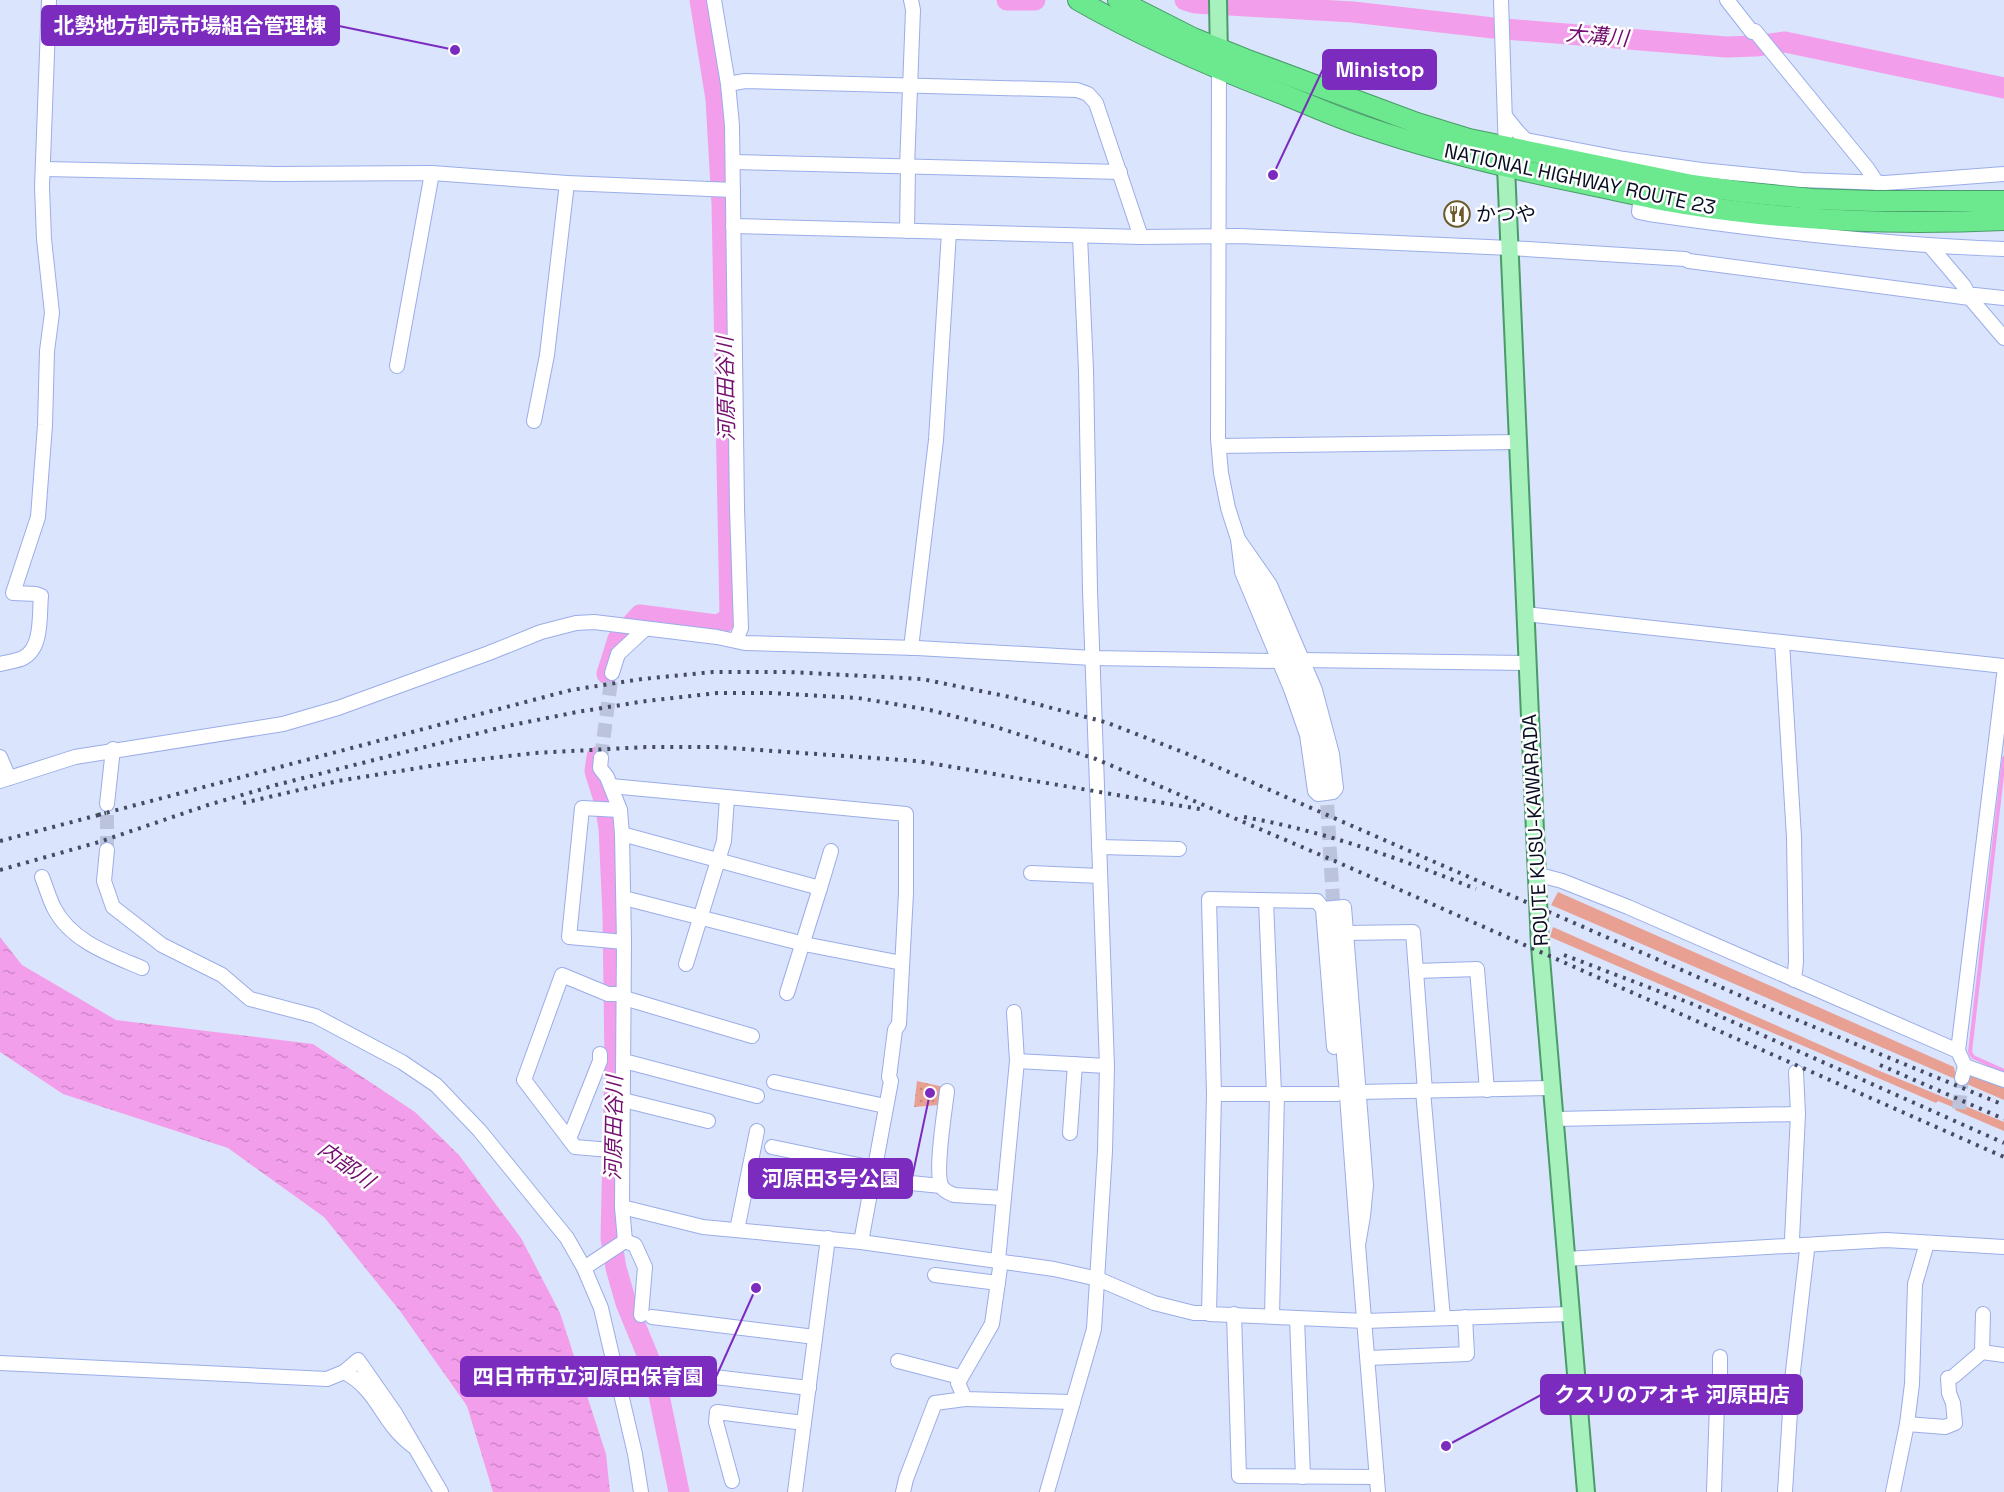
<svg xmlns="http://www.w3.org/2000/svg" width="2004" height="1492" font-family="'Space Grotesk','Noto Sans JP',sans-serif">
  <defs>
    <pattern id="park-dots" width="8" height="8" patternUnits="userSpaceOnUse" patternTransform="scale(1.5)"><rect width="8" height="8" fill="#e8a093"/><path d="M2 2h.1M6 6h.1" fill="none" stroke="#c6897e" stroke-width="1.8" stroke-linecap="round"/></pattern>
    <pattern id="water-ripples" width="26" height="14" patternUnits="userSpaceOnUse" patternTransform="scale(1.5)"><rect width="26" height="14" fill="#f39eeb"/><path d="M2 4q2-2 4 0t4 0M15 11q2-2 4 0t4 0" fill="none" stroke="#cf87c9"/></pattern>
  </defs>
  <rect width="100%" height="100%" fill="#dbe4fd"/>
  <g fill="#e8a093">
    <path d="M1558 892 1954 1067 1955 1072 1962 1075 1967 1073 2004 1087V1100L1551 905Z"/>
    <path d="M1553 927 1875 1069 2004 1122V1131L1955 1110V1108L1938 1101 1936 1103 1550 937Z"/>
  </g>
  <path fill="url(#park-dots)" d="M917 1081 944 1087 939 1105 914 1107Z"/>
  <path fill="url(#water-ripples)" d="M0 937 22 965 116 1020 313 1044 415 1112 459 1155 521 1238 560 1313 606 1454 610 1492H493L467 1406 400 1311 324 1217 228 1148 63 1094 0 1052Z"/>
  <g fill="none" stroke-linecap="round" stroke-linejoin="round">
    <path stroke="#f39eeb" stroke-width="4" d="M2004 758 1970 1052 1973 1057 2004 1071"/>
    <g stroke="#f39eeb" stroke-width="21">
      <path d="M1007 0H1035"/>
      <path d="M1185 0 1195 3 1353 12 1493 28 1726 47 1756 46 1785 42 2004 88"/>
      <path d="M607 674 618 639 640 615 716 625 724 622 730 616 722 204 716 99 700 0"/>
      <path d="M597 757 595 771 605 803 609 828 613 915 615 1061 611 1238 616 1268 626 1303 654 1371 679 1492"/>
    </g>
    <g stroke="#bbc4dc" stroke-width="14" stroke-dasharray="14 7" stroke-linecap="butt">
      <path d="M601 758 612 673"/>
      <path d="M1326 784 1334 919"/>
      <path d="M107 850V804"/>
      <path d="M1959 1109 1962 1078"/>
    </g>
    <g stroke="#9aade8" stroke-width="16">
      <g id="minor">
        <path d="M714 0 728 84 732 125 737 508 741 628 736 640"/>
        <path d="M1501 0 1506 153"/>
        <path d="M1727 0 1752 32"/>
        <path d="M1755 31 1867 168 1877 183"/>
        <path d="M1219 69 1218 439 1221 473 1228 508 1238 539 1315 718 1325 782"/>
        <path d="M728 84 745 81 1077 90 1088 94 1096 103 1141 237"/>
        <path d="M1505 116C1512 124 1518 134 1526 140L1624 159 1701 170 1802 180 1885 183 2004 174"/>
        <path d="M733 162 1120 172"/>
        <path d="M907 167 913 10 911 0"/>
        <path d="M44 169 276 174 432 173 567 183 733 190"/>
        <path d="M1641 195 1639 212 1649 214C1767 231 1885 245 2004 249"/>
        <path d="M733 226 1141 237 1240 236 1510 248 1685 259 1689 261 1970 298 2004 338"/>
        <path d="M907 231 908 167"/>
        <path d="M1930 246 1964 286 1970 298 1975 295 2004 298"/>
        <path d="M397 366 432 173"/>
        <path d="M534 421 547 355 567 183"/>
        <path d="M1219 446 1519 442"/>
        <path d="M1238 539 1270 585 1315 690 1332 754 1336 788 1333 792 1318 794 1315 791 1307 735 1291 689 1242 572Z"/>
        <path d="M1525 614 2004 666"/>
        <path d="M1782 642 1794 837 1796 962 1794 980"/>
        <path d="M911 648 936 440 949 232"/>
        <path d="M1301 660 1527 663"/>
        <path d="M0 664C7 662 17 661 23 658 43 648 39 615 41 596L36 594 13 593 38 517 45 425 47 351 52 313 44 239 42 187 49 0"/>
        <path d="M612 673 618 654 645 629"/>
        <path d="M0 757 9 778"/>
        <path d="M0 781 75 757 283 724 338 708 489 653 541 632 576 623 594 622 717 637 745 643 917 648 1093 658 1278 661"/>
        <path d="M611 786 906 814V893L899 1024 895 1030 889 1077 891 1081 861 1242"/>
        <path d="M107 804 113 749"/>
        <path d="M620 810 582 808 569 937 624 942"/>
        <path d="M622 834 820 888 831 851"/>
        <path d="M1099 847 1179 849"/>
        <path d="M107 850 104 881 113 907 162 945 222 975 250 999 315 1016 402 1062 436 1085 480 1131 567 1238 584 1268 601 1308 635 1454 641 1492"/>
        <path d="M1031 873 1100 876"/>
        <path d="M1536 874 1562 881 1628 907 1958 1051 1965 1066 1962 1078"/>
        <path d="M42 877C46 887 49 898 54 908 71 941 109 954 142 968"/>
        <path d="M624 898 804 944 902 963"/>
        <path d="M1266 901 1274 1094"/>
        <path d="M1323 909 1334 1047"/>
        <path d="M1334 919 1358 1245 1378 1492"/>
        <path d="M1346 933 1413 932 1416 971 1477 969 1487 1090"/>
        <path d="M686 964 724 841 727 798"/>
        <path d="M1416 971 1425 1091"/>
        <path d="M787 993 820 888"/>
        <path d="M624 998 752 1036"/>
        <path d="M1958 1051 2004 675"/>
        <path d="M624 1061 757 1096"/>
        <path d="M1017 1061 1107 1066"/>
        <path d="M1965 1066 2004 1080"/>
        <path d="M774 1082 885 1106"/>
        <path d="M947 1091C945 1110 934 1174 942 1187 945 1192 950 1193 954 1195L1003 1198"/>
        <path d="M1423 1091 1443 1318"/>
        <path d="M1359 1092 1552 1088"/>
        <path d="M1214 1094H1337"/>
        <path d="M623 1100 708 1121"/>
        <path d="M1555 1119 1798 1114"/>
        <path d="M1070 1133 1075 1064"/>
        <path d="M569 1139 600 1061V1054"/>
        <path d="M772 1147 873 1168"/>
        <path d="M622 1151 575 1147 524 1080 562 975 608 994H624"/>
        <path d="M871 1179 941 1186"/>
        <path d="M622 1207 703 1227 861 1242 1054 1269 1098 1279 1154 1303 1194 1313H1209"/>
        <path d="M737 1230 757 1131"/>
        <path d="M625 1241 635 1245 645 1267 641 1315"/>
        <path d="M1358 1245 1363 1216 1366 1185 1344 907 1323 909 1317 901 1209 899 1214 1094 1209 1314 1365 1321 1570 1314"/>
        <path d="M1794 1246 1792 1239 1798 1114 1796 1072"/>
        <path d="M1566 1259 1886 1240 2004 1247"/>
        <path d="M998 1261 1017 1061 1014 1012"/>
        <path d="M1001 1261 992 1324 958 1383 965 1399 1073 1402"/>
        <path d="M584 1268 625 1241 622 1207 624 942 622 834 620 810 607 777 600 768 601 758"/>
        <path d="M935 1275 998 1283"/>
        <path d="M1234 1314 1239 1476 1377 1477"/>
        <path d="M1272 1316 1277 1094"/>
        <path d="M652 1317 815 1337"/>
        <path d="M1297 1318 1303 1477"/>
        <path d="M1982 1352 1983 1314"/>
        <path d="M1368 1358 1467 1354 1465 1317"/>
        <path d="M898 1361 960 1377"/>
        <path d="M0 1363 327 1379 344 1372C379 1390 381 1423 413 1446"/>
        <path d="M344 1372 358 1360 395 1413 441 1492"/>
        <path d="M680 1373 809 1388"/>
        <path d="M1954 1376 1982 1352 2004 1355"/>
        <path d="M1749 1390 1791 1388"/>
        <path d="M1907 1424 1945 1427 1955 1423 1953 1403 1949 1393 1948 1378"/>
        <path d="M732 1481 716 1422 717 1412 804 1423"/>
        <path d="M795 1492 828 1238"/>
        <path d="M903 1492 906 1479 935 1403 965 1399"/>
        <path d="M1047 1492 1094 1329 1105 1151 1107 1066 1090 590 1086 370 1080 236"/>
        <path d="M1714 1492 1717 1404 1720 1393V1357"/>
        <path d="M1785 1492 1792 1380 1807 1250 1806 1245"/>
        <path d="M1893 1492 1907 1424 1912 1384 1915 1284 1927 1243"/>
      </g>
    </g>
    <g stroke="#499b69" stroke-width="20">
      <g id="major">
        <path d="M1218 0 1219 59"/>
        <path d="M1506 167 1540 946 1586 1492"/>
      </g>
    </g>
    <g stroke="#499b69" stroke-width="22">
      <g id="highway">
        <path d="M1078 0C1144 38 1214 68 1285 95 1312 106 1338 118 1366 127 1436 151 1508 168 1581 183 1616 190 1651 199 1685 204 1790 221 1898 225 2004 220"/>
        <path d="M1118 0 1193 38 1245 59 1417 123 1469 139 1692 185 1743 192 1813 199 1873 201H2004"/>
      </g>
    </g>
    <use href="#minor" stroke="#fff" stroke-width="14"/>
    <use href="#major" stroke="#a7f1bc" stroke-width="16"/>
    <use href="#highway" stroke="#6ce88f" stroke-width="20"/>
    <g stroke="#454b61" stroke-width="4" stroke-dasharray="3 6" stroke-linecap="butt">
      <path d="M243 803 338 781 455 762 535 753 646 747H716L917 761 1200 809"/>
      <path d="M98 815 571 690 642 679 713 672H789L922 679 1010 697 1105 722 1183 752 1780 1013 2004 1105"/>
      <path d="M1244 817C1324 831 1401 859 1476 889"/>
      <path d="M0 841 106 813"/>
      <path d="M0 870 99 842 208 805 276 785 507 726 577 712 646 701 717 693H771L858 698 930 710 996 727 1096 759 1337 862 2004 1157"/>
      <path d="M1564 955 1695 1005 2004 1143"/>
      <path d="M1880 1065 2004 1119"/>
    </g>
  </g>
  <defs>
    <g id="restaurant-ring" transform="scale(1.35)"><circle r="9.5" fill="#fff" stroke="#6b5a27" stroke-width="1.5"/><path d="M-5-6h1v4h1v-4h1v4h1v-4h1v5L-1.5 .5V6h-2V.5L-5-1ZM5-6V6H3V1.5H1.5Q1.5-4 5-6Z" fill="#6b5a27"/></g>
  </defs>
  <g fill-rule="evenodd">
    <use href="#restaurant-ring" x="1457" y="214"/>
  </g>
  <g text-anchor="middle" stroke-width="5" stroke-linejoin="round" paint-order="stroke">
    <g font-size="20" fill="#080d22" stroke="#fff">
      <text transform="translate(1580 179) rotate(12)" y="7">NATIONAL HIGHWAY ROUTE 23</text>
      <text transform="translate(1535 830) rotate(-93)" y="7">ROUTE KUSU-KAWARADA</text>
    </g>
    <g font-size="20" fill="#080d22" stroke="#fff" text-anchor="start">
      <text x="1476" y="221">かつや</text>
    </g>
    <g font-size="21" font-style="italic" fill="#740e70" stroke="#fff">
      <text transform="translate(1597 36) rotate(5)" y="7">大溝川</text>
      <text transform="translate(726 389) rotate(-91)" y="7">河原田谷川</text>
      <text transform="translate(614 1128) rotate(-89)" y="7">河原田谷川</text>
      <text transform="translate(346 1165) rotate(36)" y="7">内部川</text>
    </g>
  </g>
  <path fill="none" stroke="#7b2cbf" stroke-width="2" d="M455 50L339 26M1273 175L1323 69M930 1093L912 1178M756 1288L716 1377M1446 1446L1541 1395"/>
  <g fill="#7b2cbf" stroke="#fff" stroke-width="2">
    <circle cx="455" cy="50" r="6"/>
    <circle cx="1273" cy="175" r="6"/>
    <circle cx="930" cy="1093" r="6"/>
    <circle cx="756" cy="1288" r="6"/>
    <circle cx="1446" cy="1446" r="6"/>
  </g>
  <g fill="#7b2cbf" stroke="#7b2cbf" stroke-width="2">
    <rect x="42" y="6" width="297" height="39" rx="6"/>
    <rect x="1323" y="50" width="113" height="39" rx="6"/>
    <rect x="749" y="1159" width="163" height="39" rx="6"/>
    <rect x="461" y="1357" width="255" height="39" rx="6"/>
    <rect x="1541" y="1375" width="261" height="39" rx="6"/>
  </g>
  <g font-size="21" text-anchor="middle" font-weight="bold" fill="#fff">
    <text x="190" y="33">北勢地方卸売市場組合管理棟</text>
    <text x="1380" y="77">Ministop</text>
    <text x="831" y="1186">河原田3号公園</text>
    <text x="588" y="1384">四日市市立河原田保育園</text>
    <text x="1672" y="1402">クスリのアオキ 河原田店</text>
  </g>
</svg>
